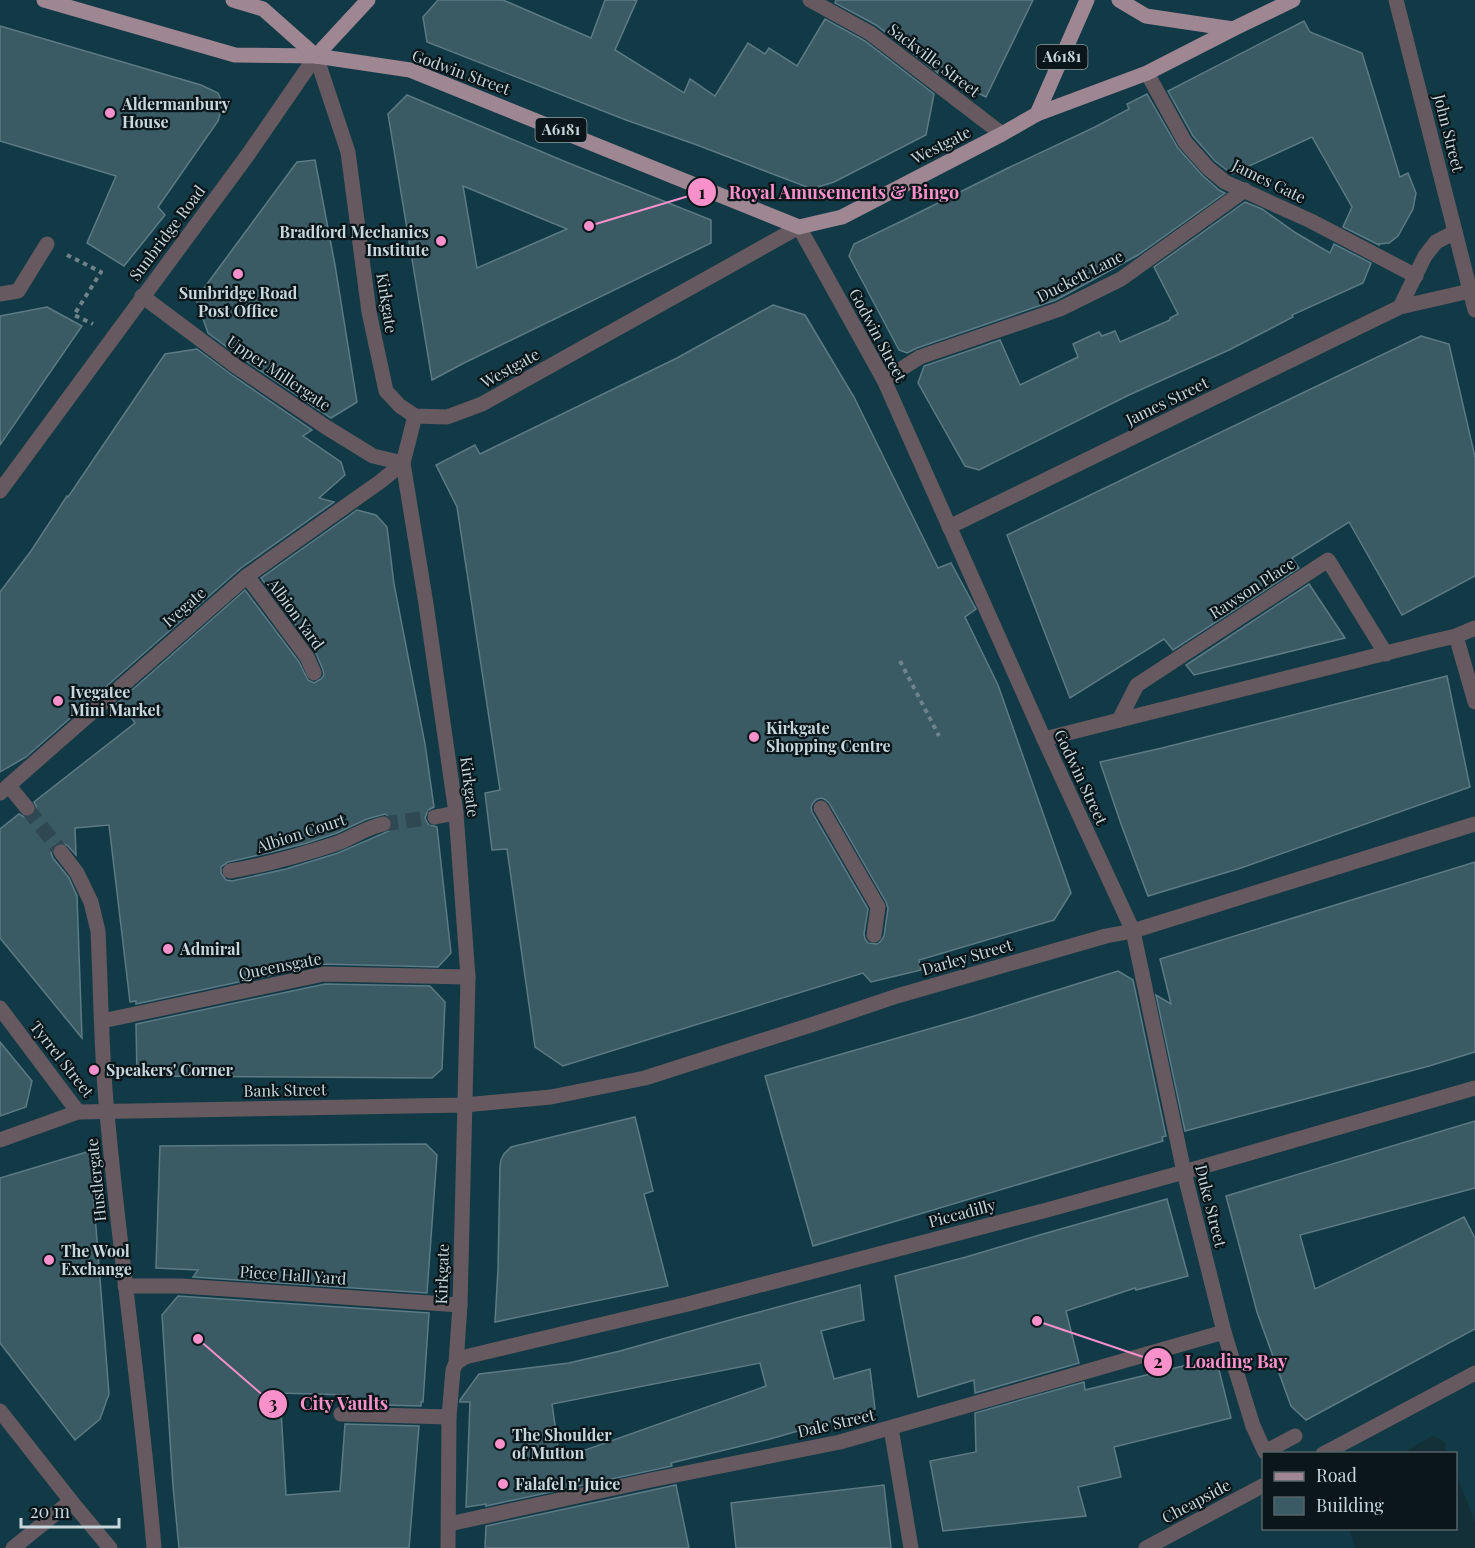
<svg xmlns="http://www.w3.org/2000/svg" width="1475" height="1548" font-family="'Playfair Display',serif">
  <rect width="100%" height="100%" fill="#133039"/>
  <path fill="#123a46" d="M0 0H1475V1522L1456 1473V1454L1447 1453 1444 1446 1446 1445 1444 1442 1439 1438 1432 1436 1403 1453 1264 1454V1528L1349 1529 1355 1548H0Z"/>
  <g fill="#3a5a64" stroke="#5c7b85" stroke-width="1.5" fill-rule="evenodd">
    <path d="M438 0H503L591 38 605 0H637L615 50 684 93 690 79 715 96 748 43 765 54 769 48 797 66 825 19 865 41 934 94 926 135 834 182 812 189 697 145 626 120 427 42 423 17Z"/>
    <path d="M836 0H1033L986 97 972 90 939 65 938 73 876 25 835 3Z"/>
    <path d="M1304 21 1310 32 1362 53 1400 177 1408 173 1416 193 1413 209 1398 236 1389 243 1379 244V245L1343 227 1352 207 1312 137 1232 174 1215 161 1193 136 1168 91Z"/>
    <path d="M0 26 201 85 218 93 223 104 218 121 158 207 165 215 124 266 87 243 116 176 0 141Z"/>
    <path d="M1147 94 1178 148 1202 175 1219 190 1225 193 1138 255 1056 300 917 348 907 353 899 350 849 256 854 244 906 219 1008 168 1095 127 1129 109 1127 104Z"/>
    <path d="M407 95 566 162 711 220V243L464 363 432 380 388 114ZM463 186 567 229 477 268Z"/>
    <path d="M315 160 335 265 357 402 331 418 243 359 208 333 196 299 297 162Z"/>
    <path d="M1245 202 1262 209 1296 233 1330 253 1334 244 1371 263 1363 283 1292 315 1293 317 1229 350 1129 395 979 470 965 466 918 383 924 366 1000 340 1020 385 1078 357 1073 344 1099 332 1102 336 1115 331 1120 342 1170 320V318L1178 314 1154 267Z"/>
    <path d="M773 305 805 315 854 397 938 568 951 563 971 600 976 609 965 617 998 685 1071 893 1054 920 919 960 921 970 871 982 863 973 563 1066 535 1047 507 849 492 850 485 793 500 790 457 507 436 465 475 445 480 454 677 358ZM822 798 826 800 829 803 886 902 888 908 884 936 881 941 877 944 868 943 865 939 864 934 868 909 812 812 811 807 813 803 817 799Z"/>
    <path d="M47 307 82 326 0 445V316Z"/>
    <path d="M1421 336 1449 344 1475 457V576L1402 615 1349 522 1292 558 1299 568 1173 650 1164 639 1070 698 1007 535Z"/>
    <path d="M197 349 232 375 312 430 303 436 341 462 345 475 319 498 334 502 241 568 26 757 0 772V592L31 551 67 496 68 497 165 354Z"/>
    <path d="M357 510 376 515 387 527 394 584 425 744 434 807 428 810 425 818 428 824 437 827 451 953 438 967 322 964 136 1004V1001L130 1002 109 825 75 828 76 855 68 846 60 842 55 845 51 853 53 858 69 878 77 896 82 1038 0 938V829L19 814 24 817 33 816 36 811V806L34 802 135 723 121 702 115 705 245 590 299 662 308 680 314 683 321 679 324 675 323 670 315 651 261 578ZM385 814 389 817 392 821 393 826 389 831 338 853 286 869 232 881 226 880 221 873V867L228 862 268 853 307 843 337 833 367 819Z"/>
    <path d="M1309 584 1345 638 1194 675 1186 665Z"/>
    <path d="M1447 676 1470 787 1241 868 1148 896 1121 824 1100 762 1162 748Z"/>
    <path d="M1475 862V1052L1429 1066 1185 1131 1156 995 1171 1004 1160 959Z"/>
    <path d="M1118 971 1133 980 1166 1136 1162 1137 1163 1141 813 1246 765 1076 974 1016Z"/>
    <path d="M325 984 430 986 445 1002 442 1069 432 1078 137 1076 136 1024Z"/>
    <path d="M0 1042 32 1081 26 1107 0 1116Z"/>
    <path d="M635 1117 653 1191 644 1194 668 1286 495 1322 498 1269 500 1166 501 1160 504 1154 511 1147Z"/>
    <path d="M1475 1121V1188L1300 1235 1315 1289 1464 1217 1475 1238V1329L1306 1420 1291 1406 1257 1312 1226 1196Z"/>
    <path d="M426 1144 437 1155 427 1293 193 1277 198 1270 156 1268 160 1146Z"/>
    <path d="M90 1151 109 1394 100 1419 75 1440 0 1343V1178Z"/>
    <path d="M1167 1199 1188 1276 1136 1290 1135 1288 1066 1311 1079 1363 975 1393 974 1380 918 1397 895 1276 966 1257 1043 1234Z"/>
    <path d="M860 1285 864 1320 821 1331 834 1379 870 1369 875 1409 770 1439 671 1463 672 1466 486 1506V1504L466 1507 470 1402H460V1400L479 1374 569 1363 620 1351 737 1318ZM760 1363 766 1386 560 1459 552 1404Z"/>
    <path d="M178 1296 429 1313 423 1402H421V1406L346 1404V1395L280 1393 286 1495 340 1491 345 1424 419 1426 409 1548H179L173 1486 162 1315Z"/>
    <path d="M1216 1358 1231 1418 1114 1447 1121 1477 1078 1487 1086 1516 943 1531 930 1461 976 1452 975 1413 1084 1382 1085 1390Z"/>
    <path d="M676 1485 689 1548H485L486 1526Z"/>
    <path d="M884 1485 891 1548H736L731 1503Z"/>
  </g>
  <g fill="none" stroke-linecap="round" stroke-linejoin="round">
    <g stroke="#2e4952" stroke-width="15" stroke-dasharray="15 8" stroke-linecap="butt">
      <path d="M27 808 61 852"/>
      <path d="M383 824 435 817"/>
    </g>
    <g stroke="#6e848c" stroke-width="4" stroke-dasharray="4.5 4.5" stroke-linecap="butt">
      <path d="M67 255 101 272 74 315 93 324"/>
      <path d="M900 661 939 736"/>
    </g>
    <g stroke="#665a60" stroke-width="15">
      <path d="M0 294 18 291 47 244"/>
      <path d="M884 380 920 357 1060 309 1121 279 1245 190"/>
      <path d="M0 491 247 156 316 56"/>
      <path d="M821 808 878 907 874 935"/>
      <path d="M341 1414 449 1417"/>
    </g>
    <g stroke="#665a60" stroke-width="15">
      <path d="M142 296 237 367 326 427 373 456 403 463"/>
      <path d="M415 416 403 463 426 604 456 813 468 977 460 1305 456 1363"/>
      <path d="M247 576 307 657 314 673"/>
      <path d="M1456 636 1475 702"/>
      <path d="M1119 720 1137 685 1328 560 1386 654"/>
      <path d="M1044 739 1430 642 1456 636 1475 628"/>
      <path d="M9 786 27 808"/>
      <path d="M0 793 247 576 381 481 403 463"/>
      <path d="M435 817 456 813"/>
      <path d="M61 852 77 873 91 902 98 931C101 991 101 1052 107 1113 120 1258 142 1403 154 1548"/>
      <path d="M230 871C266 865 301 855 335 844 352 838 365 828 383 824"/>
      <path d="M0 1008 78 1112 464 1105 551 1097 645 1078 820 1022 897 996 1106 936 1133 931"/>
      <path d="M102 1021 324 974 468 977"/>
      <path d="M0 1140 78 1112"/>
      <path d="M125 1286H181L460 1305"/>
      <path d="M0 1411 71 1501 110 1548"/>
      <path d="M1253 1426 1265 1452 1295 1436"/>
      <path d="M13 1548 71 1501"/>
    </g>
    <g stroke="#665a60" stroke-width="15">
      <path d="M810 0 870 33 1002 134"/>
      <path d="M1396 0 1475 310"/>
      <path d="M316 56 348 152 369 312 386 391 400 406 415 416 447 417 482 404 799 227 884 380 1044 739 1133 931 1184 1172 1224 1332 1253 1426"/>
      <path d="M1147 73 1185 142 1208 168 1225 182 1311 221 1416 276"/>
      <path d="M1400 307 1425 256 1436 242 1455 232"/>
      <path d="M949 527 1400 307 1470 291"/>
      <path d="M1133 931 1475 824"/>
      <path d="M891 1428 911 1548"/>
      <path d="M449 1524 651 1480 840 1442 1224 1332"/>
      <path d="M448 1548 449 1417 453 1370 456 1363 465 1357 688 1304 1047 1210 1184 1172 1475 1088"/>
    </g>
    <g stroke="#665a60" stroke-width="15">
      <path d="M1323 1454 1475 1373"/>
      <path d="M1146 1548 1264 1485"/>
    </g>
    <g stroke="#9e8693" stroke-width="15">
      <path d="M44 0 235 55 316 56 410 70 799 227 842 217 1002 134 1037 114 1147 73 1233 29 1293 0"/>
      <path d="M233 0 263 9 316 56"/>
      <path d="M1119 0 1146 16 1233 29"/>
      <path d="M316 56 368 0"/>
      <path d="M1037 114 1087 0"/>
    </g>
  </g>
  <g fill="#f890cb" stroke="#0a161a" stroke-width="2">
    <circle cx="110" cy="113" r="6"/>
    <circle cx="441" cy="241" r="6"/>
    <circle cx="238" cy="274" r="6"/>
    <circle cx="58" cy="701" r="6"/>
    <circle cx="754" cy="737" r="6"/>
    <circle cx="168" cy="949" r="6"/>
    <circle cx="94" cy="1070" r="6"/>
    <circle cx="49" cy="1260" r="6"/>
    <circle cx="500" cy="1444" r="6"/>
    <circle cx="503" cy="1484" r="6"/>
  </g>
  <g text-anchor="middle" stroke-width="4.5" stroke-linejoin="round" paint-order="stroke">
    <g fill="#0a161a" stroke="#8e9da2" stroke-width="1.5">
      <rect x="1036.5" y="45" width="51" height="24" rx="4.5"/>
      <rect x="535.5" y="118" width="51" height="24" rx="4.5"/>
    </g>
    <g font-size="15" font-weight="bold" fill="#c7d7dd">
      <text x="1062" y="62">A6181</text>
      <text x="561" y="135">A6181</text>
    </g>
    <g font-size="16" fill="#c7d7dd" stroke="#0a161a">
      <text transform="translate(934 60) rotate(37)" y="6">Sackville Street</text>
      <text transform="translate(461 72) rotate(20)" y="6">Godwin Street</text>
      <text transform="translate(1449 133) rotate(76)" y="6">John Street</text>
      <text transform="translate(941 145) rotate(-27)" y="6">Westgate</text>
      <text transform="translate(1269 181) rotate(26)" y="6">James Gate</text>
      <text transform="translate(167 233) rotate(-53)" y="6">Sunbridge Road</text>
      <text transform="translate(1080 276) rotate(-27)" y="6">Duckett Lane</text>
      <text transform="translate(387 303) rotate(81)" y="6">Kirkgate</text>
      <text transform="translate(878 335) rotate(62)" y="6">Godwin Street</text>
      <text transform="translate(510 368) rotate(-29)" y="6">Westgate</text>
      <text transform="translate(279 373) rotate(34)" y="6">Upper Millergate</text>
      <text transform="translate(1167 401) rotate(-26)" y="6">James Street</text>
      <text transform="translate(1252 588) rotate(-33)" y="6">Rawson Place</text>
      <text transform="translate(184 607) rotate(-41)" y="6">Ivegate</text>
      <text transform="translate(296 614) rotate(54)" y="6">Albion Yard</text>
      <text transform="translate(1081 777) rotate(65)" y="6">Godwin Street</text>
      <text transform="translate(470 787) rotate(83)" y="6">Kirkgate</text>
      <text transform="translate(301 833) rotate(-18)" y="6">Albion Court</text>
      <text transform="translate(967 957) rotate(-16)" y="6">Darley Street</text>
      <text transform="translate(280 966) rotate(-11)" y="6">Queensgate</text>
      <text transform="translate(62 1059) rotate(52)" y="6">Tyrrel Street</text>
      <text transform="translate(285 1090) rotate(-1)" y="6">Bank Street</text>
      <text transform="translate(96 1180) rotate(-96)" y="6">Hustlergate</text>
      <text transform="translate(1211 1206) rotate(76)" y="6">Duke Street</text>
      <text transform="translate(962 1213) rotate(-15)" y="6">Piccadilly</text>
      <text transform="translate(442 1274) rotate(-88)" y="6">Kirkgate</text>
      <text transform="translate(293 1275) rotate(4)" y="6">Piece Hall Yard</text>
      <text transform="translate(836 1423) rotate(-13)" y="6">Dale Street</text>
      <text transform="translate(1196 1501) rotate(-28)" y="6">Cheapside</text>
    </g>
    <g font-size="16" font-weight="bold" fill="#c7d7dd" stroke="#0a161a" text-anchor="start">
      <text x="122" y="110">Aldermanbury<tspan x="122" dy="18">House</tspan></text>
      <text x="429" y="238" text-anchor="end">Bradford Mechanics<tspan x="429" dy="18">Institute</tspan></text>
      <text x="238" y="299" text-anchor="middle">Sunbridge Road<tspan x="238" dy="18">Post Office</tspan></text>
      <text x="70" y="698">Ivegatee<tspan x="70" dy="18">Mini Market</tspan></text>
      <text x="766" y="734">Kirkgate<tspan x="766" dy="18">Shopping Centre</tspan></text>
      <text x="180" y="955">Admiral</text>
      <text x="106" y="1076">Speakers' Corner</text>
      <text x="61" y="1257">The Wool<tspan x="61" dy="18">Exchange</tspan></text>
      <text x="512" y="1441">The Shoulder<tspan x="512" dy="18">of Mutton</tspan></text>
      <text x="515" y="1490">Falafel n' Juice</text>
    </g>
  </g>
  <path fill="none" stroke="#f890cb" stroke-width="2" d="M589 226L702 192M1037 1321L1158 1362M198 1339L273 1404"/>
  <g fill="#f890cb" stroke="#0a161a" stroke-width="2">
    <circle cx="589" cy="226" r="6"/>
    <circle cx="1037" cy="1321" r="6"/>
    <circle cx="198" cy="1339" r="6"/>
    <circle cx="702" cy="192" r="15"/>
    <circle cx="1158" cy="1362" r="15"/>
    <circle cx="273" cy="1404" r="15"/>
  </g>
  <g font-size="18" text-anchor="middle" font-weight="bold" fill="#111">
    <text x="702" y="199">1</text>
    <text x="1158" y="1368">2</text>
    <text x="273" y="1410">3</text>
  </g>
  <g font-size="18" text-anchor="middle" font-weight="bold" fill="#f890cb" stroke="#0a161a" stroke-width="4.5" stroke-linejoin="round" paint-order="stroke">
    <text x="844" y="199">Royal Amusements &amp; Bingo</text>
    <text x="1236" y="1368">Loading Bay</text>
    <text x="344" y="1410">City Vaults</text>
  </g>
  <rect x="1262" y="1452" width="195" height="78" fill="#0a161a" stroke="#566368" stroke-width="1.5"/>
  <rect x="1274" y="1472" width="30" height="9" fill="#9e8693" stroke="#566368" stroke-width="1.5"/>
  <text x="1316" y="1482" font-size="18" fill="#c7d7dd">Road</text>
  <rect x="1274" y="1497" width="30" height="18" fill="#3a5a64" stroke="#566368" stroke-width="1.5"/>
  <text x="1316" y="1512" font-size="18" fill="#c7d7dd">Building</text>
  <path d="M21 1518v9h98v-9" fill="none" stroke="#c7d7dd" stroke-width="3"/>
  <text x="30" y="1518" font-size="18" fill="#c7d7dd" stroke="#0a161a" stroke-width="4.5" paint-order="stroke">20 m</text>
</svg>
